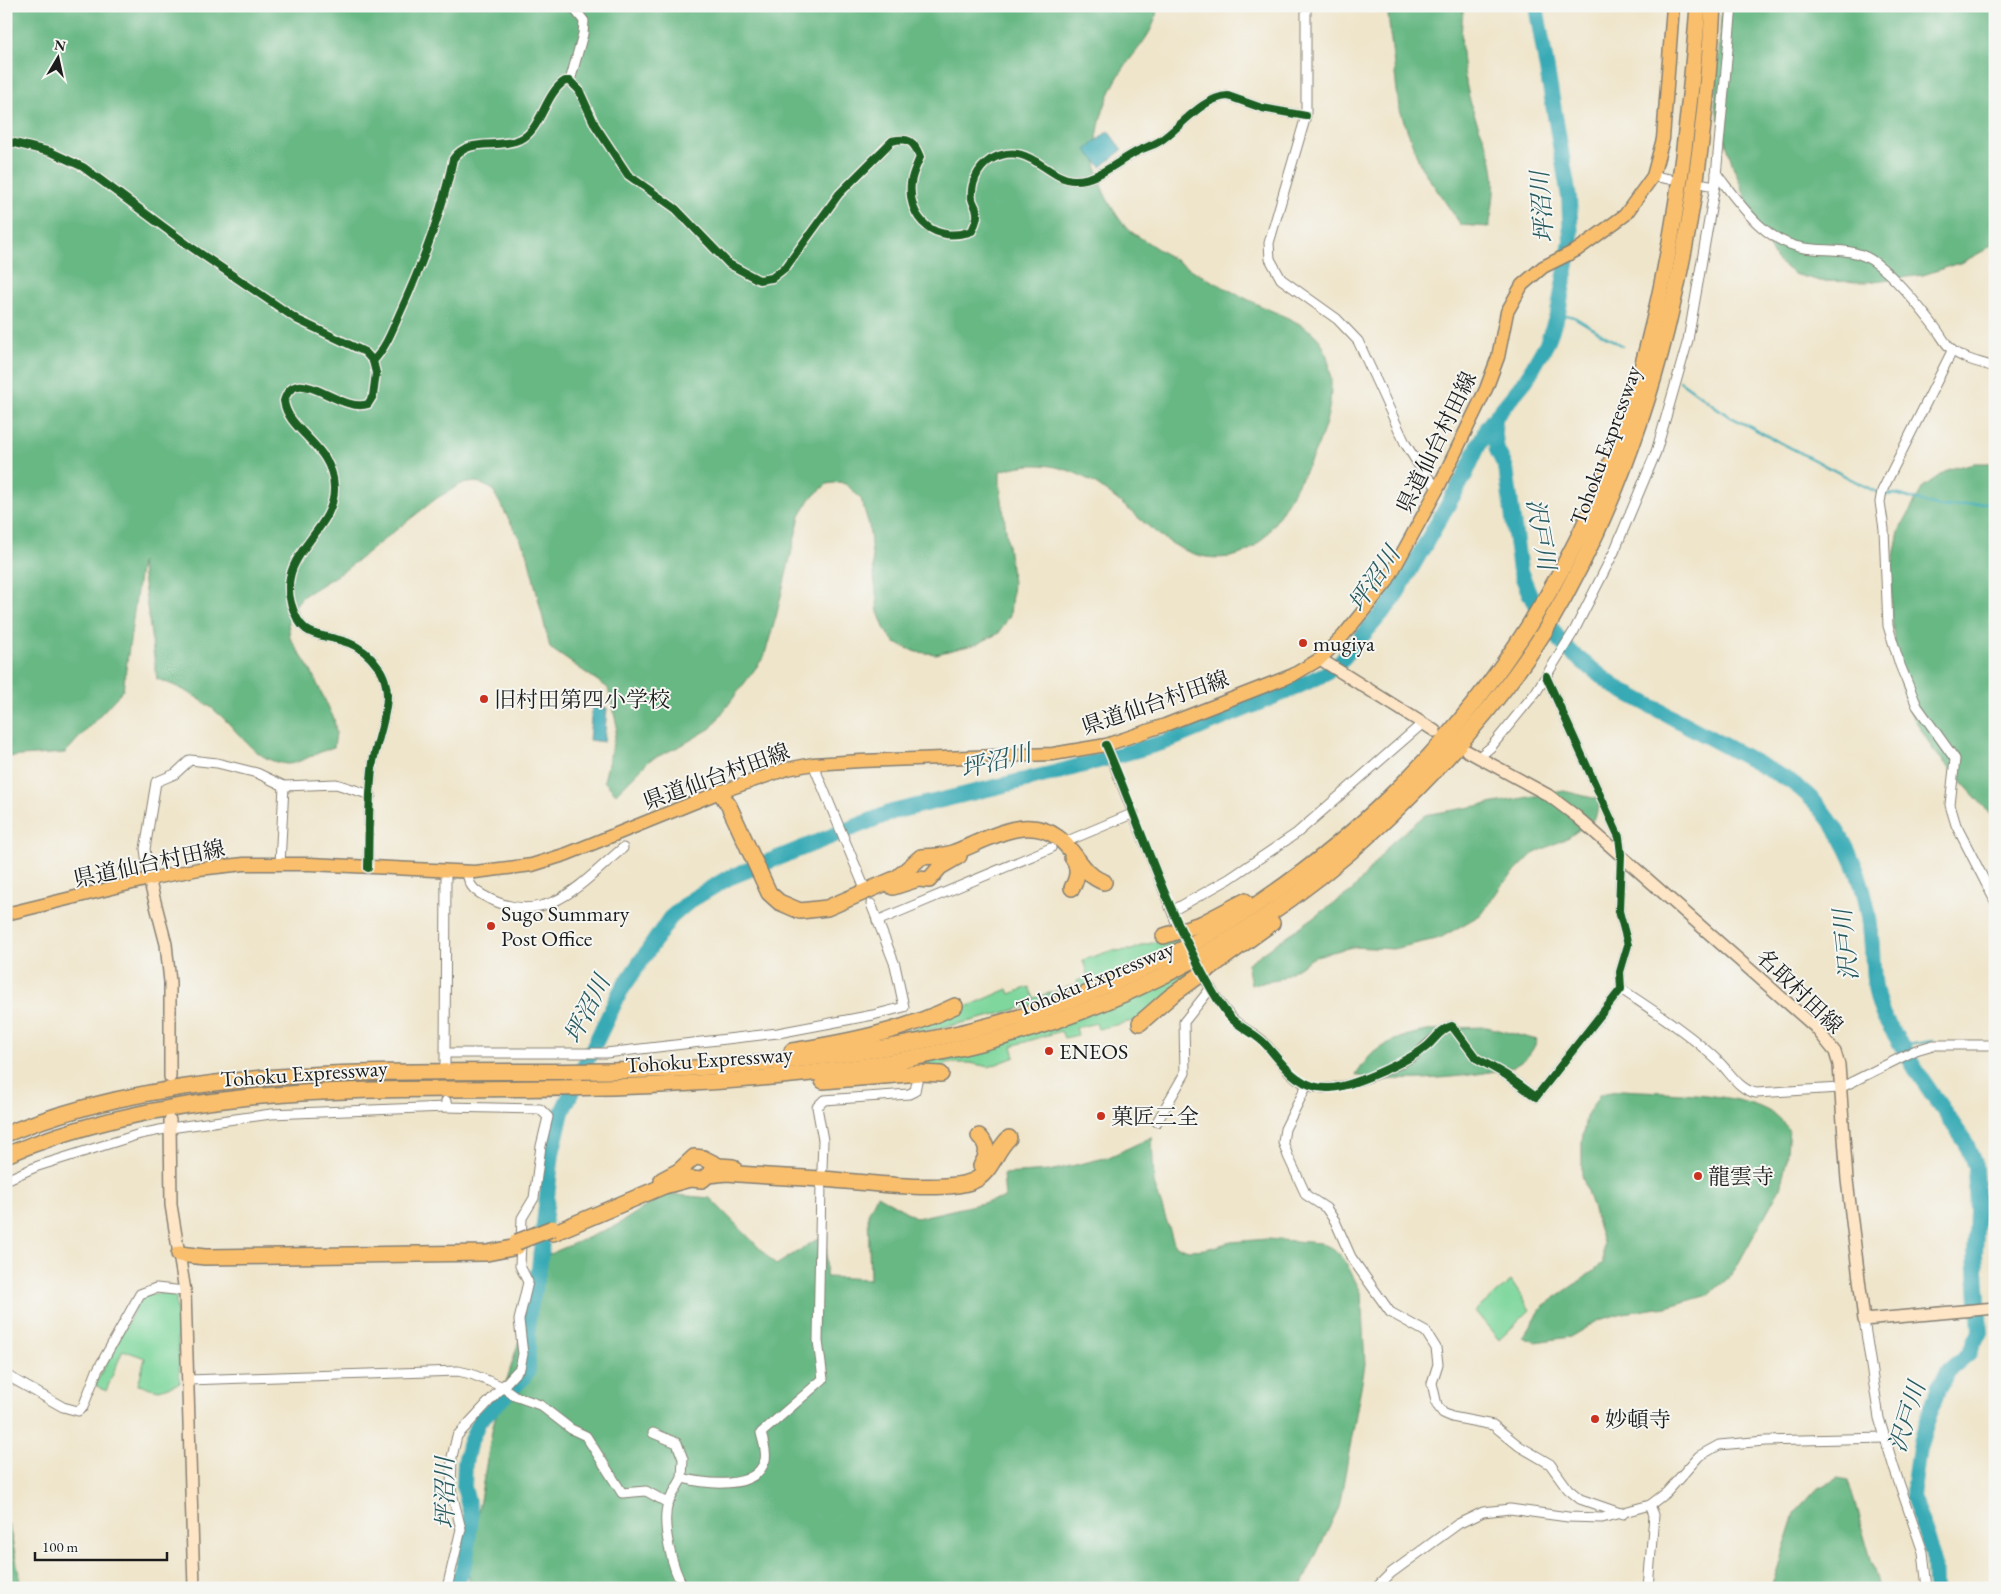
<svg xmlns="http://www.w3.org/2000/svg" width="2001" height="1594" font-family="'EB Garamond','Noto Serif JP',serif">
  <rect width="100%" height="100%" fill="#f6f6f2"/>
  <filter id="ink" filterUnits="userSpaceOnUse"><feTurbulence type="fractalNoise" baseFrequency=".02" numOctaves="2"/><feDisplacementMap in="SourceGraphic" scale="10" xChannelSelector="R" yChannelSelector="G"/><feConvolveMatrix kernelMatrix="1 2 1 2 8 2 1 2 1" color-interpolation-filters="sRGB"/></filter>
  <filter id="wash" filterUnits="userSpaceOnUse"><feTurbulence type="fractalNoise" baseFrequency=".0096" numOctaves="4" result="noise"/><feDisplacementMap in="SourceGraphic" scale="20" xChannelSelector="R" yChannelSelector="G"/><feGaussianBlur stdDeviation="1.12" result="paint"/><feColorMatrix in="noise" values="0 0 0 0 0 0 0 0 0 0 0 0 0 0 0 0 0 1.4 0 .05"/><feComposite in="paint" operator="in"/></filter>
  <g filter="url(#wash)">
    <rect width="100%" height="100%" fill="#efe5cb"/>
    <g fill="#7fd79d" stroke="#4e7a5c">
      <path d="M1192 934C1168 947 1143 961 1118 973 1046 1006 965 1024 887 1038L946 1016 1008 989 1010 994 1029 987 1034 998 1078 984 1077 981 1088 977 1083 960 1110 951 1132 950 1143 945Z"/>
      <path d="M1206 963 1137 1020 1098 1029 1096 1023 1076 1028 1078 1035 1064 1038 1061 1031 1012 1046 1015 1057 989 1067 970 1063H946L941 1069H886L1146 990Z"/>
      <path d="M1511 1281 1530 1310 1499 1340 1475 1311Z"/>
      <path d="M165 1293 176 1296 180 1383 159 1390 138 1385 145 1358 123 1350 106 1391 95 1385 139 1301 147 1294Z"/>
    </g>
    <g fill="#67b884" stroke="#426a50">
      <path d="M6 6H1157C1157 28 1140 46 1128 62 1105 92 1089 141 1099 179 1102 192 1116 216 1125 226 1132 234 1145 240 1153 246 1186 268 1222 287 1257 304 1275 313 1303 322 1317 337 1324 345 1327 355 1329 364 1338 412 1316 454 1292 494 1276 520 1262 553 1229 557 1144 570 1110 435 1000 471V485L1013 583 1010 615 999 633 977 644 936 654 916 652 895 643 885 630 878 612 869 525 861 499 847 485 840 482 827 484 811 498 800 516 776 617 764 657 711 728 682 745 650 760 616 794 604 781 617 726 608 688 550 648 527 552 492 489 477 482 461 484 437 498 345 570 303 596 293 608 288 623 290 638 311 671 334 719 336 733 334 747C322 750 296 765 287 764 255 761 242 735 220 715 201 698 181 687 157 679L141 562 123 690 65 753 6 757Z"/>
      <path d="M1387 6H1464C1458 40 1463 75 1472 108 1478 127 1488 144 1492 162 1497 183 1493 207 1489 227L1461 225 1421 167 1399 108Z"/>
      <path d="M1722 6H1990L1995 9V242L1985 250 1963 262 1923 275 1866 282 1820 281 1794 274 1776 260 1754 218 1733 166 1715 106Z"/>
      <path d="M1974 463H1995V819L1934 751 1908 708 1896 663 1891 607 1892 566 1899 531 1923 487 1949 469Z"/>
      <path d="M1564 791 1601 800 1595 818 1569 837 1533 854 1501 886 1482 914 1440 938 1393 949 1352 947 1316 956 1278 980 1251 984 1247 964 1353 890 1391 843 1425 815Z"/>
      <path d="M1487 1027 1537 1040C1533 1051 1527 1059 1516 1065 1491 1077 1380 1085 1356 1075 1361 1068 1366 1059 1373 1053 1404 1028 1449 1028 1487 1027Z"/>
      <path d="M1622 1090C1664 1093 1737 1091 1772 1113 1778 1117 1784 1124 1789 1129L1786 1163 1780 1188 1732 1275 1708 1295 1666 1307 1623 1313 1599 1320 1570 1337 1535 1342 1523 1337 1543 1306 1584 1278 1603 1263V1242L1582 1175V1141L1586 1116 1600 1094Z"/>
      <path d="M1152 1137 1154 1183 1175 1246 1189 1250 1206 1249 1231 1242 1267 1239 1321 1243 1334 1249 1344 1259 1361 1292 1365 1365 1339 1507 1300 1588H470L468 1569 493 1425 545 1256 617 1225 665 1194 710 1198 776 1265 827 1233 826 1277 870 1279 868 1214 877 1195 917 1218 1005 1198 1003 1174 1050 1171 1109 1157Z"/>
      <path d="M1839 1478 1848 1480 1879 1588H1771L1795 1513 1818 1488Z"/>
      <path d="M6 1522 9 1526 22 1588H6Z"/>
    </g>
    <g fill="#39aab5" stroke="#2a6368">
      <path d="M1108 131 1122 150 1101 167 1086 150Z"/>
      <path d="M592 707 607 708 604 742 589 740Z"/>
    </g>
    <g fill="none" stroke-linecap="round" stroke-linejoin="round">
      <g stroke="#39aab5" stroke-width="2.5">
        <path d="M1558 313 1574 317 1622 346"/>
        <path d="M1680 381 1727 415 1878 493"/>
        <path d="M1883 495 1896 494 1940 507 1995 502"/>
        <path d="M1901 1046 1933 1041"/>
      </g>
      <g stroke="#39aab5" stroke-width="16">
        <path d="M1495 417 1494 430 1497 450 1506 468 1520 571 1530 595 1560 641 1574 655 1614 686 1790 781C1839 815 1867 878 1871 936 1874 967 1871 985 1883 1015L1919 1075 1966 1143 1975 1166 1977 1211 1975 1255 1980 1331 1969 1353 1949 1370 1938 1388 1919 1448 1912 1497 1933 1554 1934 1588"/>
        <path d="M456 1588 466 1559 471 1516 464 1487 465 1463 469 1445 479 1421 522 1379 528 1370V1317L539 1268 552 1153 562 1112 620 992 670 918 691 900 728 878 892 812 1058 772 1165 742 1292 689 1325 674 1339 663 1393 600 1465 475 1487 427 1526 380 1547 343 1558 313 1571 241 1569 197 1536 6"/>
      </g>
    </g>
  </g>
  <g filter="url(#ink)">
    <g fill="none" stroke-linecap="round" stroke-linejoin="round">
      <g stroke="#868074" stroke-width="11">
        <g id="street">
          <path d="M1306 6V116L1269 243 1270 259 1281 279 1337 319 1358 341 1405 443 1423 472 1438 488"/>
          <path d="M570 81 583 34 584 21 572 6"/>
          <path d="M6 141 51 152 83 167 188 245 298 320 365 352 373 361 376 373 373 396 368 404C340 414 296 361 284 401 288 432 333 445 334 487 336 532 277 552 291 603 302 642 321 632 349 643 360 647 371 657 378 667 384 674 387 686 387 695 387 717 377 740 373 762 368 796 369 833 368 868"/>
          <path d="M1716 173C1739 203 1764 242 1804 248 1831 252 1855 246 1877 264 1898 280 1918 305 1934 326 1940 333 1945 344 1952 350 1962 359 1982 363 1995 367"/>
          <path d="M1653 176 1669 179"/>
          <path d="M1704 184 1715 186"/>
          <path d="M1952 351 1882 491 1880 502 1884 529 1888 626 1900 665 1917 706 1955 759 1950 805 1956 825 1995 901"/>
          <path d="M373 361C385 349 392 331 399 315 422 265 442 213 453 159 469 136 498 150 521 139 541 130 545 93 565 81H570L579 90 595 125 628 175 676 209 729 264 759 280 772 278 786 267 839 194 892 141C908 137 914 141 920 157 917 165 912 174 911 183 907 220 936 244 972 231 974 226 978 219 977 213 977 208 973 204 972 199 970 184 978 168 990 160 1028 138 1046 179 1074 180 1096 181 1117 162 1136 152 1143 148 1152 146 1160 141 1180 128 1202 97 1228 96L1262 108 1306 116"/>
          <path d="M1106 745 1176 922"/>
          <path d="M1479 757 1491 747 1536 692 1574 631 1614 552 1656 452 1688 340 1715 186 1732 6"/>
          <path d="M813 764 863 884"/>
          <path d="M1070 840 1134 813"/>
          <path d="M280 864 284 786"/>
          <path d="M467 872C469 888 476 892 490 899 548 927 581 883 623 848"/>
          <path d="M149 879 145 849 156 782 175 774 190 760 217 763 257 773 284 786 336 784 371 795"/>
          <path d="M1172 911 1229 879 1297 833 1423 723"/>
          <path d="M877 921 1051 848"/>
          <path d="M1206 981C1215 994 1223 1011 1235 1021 1243 1029 1254 1032 1263 1041 1277 1056 1287 1074 1305 1084 1330 1098 1387 1071 1410 1058 1424 1051 1441 1028 1452 1026L1476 1058 1506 1075 1536 1097 1621 989 1620 972 1628 945 1619 911 1621 854 1619 837 1546 676"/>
          <path d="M1621 989C1655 1012 1689 1033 1718 1061 1730 1072 1739 1090 1756 1093L1840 1088 1916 1050 1933 1045H1995"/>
          <path d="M446 1053H606L778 1033 873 1015 904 1007 895 965 871 904"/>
          <path d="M445 1063 446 871"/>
          <path d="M1307 1085 1285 1129 1283 1142 1288 1156 1306 1195 1326 1208 1335 1221 1351 1257 1390 1312 1426 1332 1436 1348 1438 1364 1432 1383 1437 1405 1443 1413 1452 1417 1493 1425 1519 1446 1550 1464 1568 1489 1580 1499 1623 1514"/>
          <path d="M446 1101V1107L540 1109 548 1117 541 1146 534 1198 522 1218 520 1266 528 1282 519 1320 523 1354 520 1368 457 1436 452 1457 451 1489 461 1529 447 1588"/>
          <path d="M1157 1122 1185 1073 1184 1022 1211 988"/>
          <path d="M822 1169 823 1140 817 1107 824 1100 909 1094 915 1091 917 1081"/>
          <path d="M6 1180 38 1166 140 1134 170 1128 271 1114 446 1107"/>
          <path d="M1864 1320 1879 1418 1894 1468 1923 1552 1927 1588"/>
          <path d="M6 1375 63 1407 78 1411 83 1407 97 1371 140 1294 156 1288 185 1291"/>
          <path d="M188 1380 458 1371 471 1374 501 1386 515 1396 540 1405 571 1429 586 1436 622 1493 646 1491 668 1503C661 1524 672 1569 684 1588"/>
          <path d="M653 1433 677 1443 683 1459 682 1478"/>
          <path d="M668 1503 682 1478C706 1484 756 1491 765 1460 767 1451 763 1442 761 1433L823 1379 818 1341 821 1185"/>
          <path d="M1376 1588 1391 1573 1458 1524 1483 1512 1510 1509 1568 1517 1602 1518 1650 1505 1667 1492 1699 1456 1719 1445 1765 1441 1885 1438"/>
          <path d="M1648 1588 1654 1515 1650 1505"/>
        </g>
      </g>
      <g stroke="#868074" stroke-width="14">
        <g id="secondary">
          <path d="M1320 659 1435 731"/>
          <path d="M1467 751 1548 795 1576 816 1815 1027 1835 1052 1839 1065 1847 1180 1864 1320 1995 1308"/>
          <path d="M149 879 166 944 170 982V1077"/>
          <path d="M170 1120 171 1205 185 1291 194 1588"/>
        </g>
      </g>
      <g stroke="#868074" stroke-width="15">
        <path id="primary" d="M6 914 149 879 199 869 244 864H310L475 872 532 865 567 854 720 792 787 769 813 764 861 761 1053 754 1106 745 1165 725 1293 675 1320 659 1343 636 1386 583 1438 488 1486 389 1498 357 1507 312 1522 285 1543 267 1577 250 1625 215 1653 176 1663 139 1673 6"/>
      </g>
      <g stroke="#868074" stroke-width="18">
        <g id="highway">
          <path d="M720 792 729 806 769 893 779 902 800 911 827 908 897 878 921 857C933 856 943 857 955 852 987 840 1025 814 1057 837 1075 849 1083 876 1104 882"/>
          <path d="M1072 857C1079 866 1078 878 1072 888"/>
          <path d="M893 887 918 879 929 880 940 867 959 856"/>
          <path d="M1164 936 1203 923 1245 901"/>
          <path d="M1140 1023 1171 996 1272 923"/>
          <path d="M792 1051C848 1042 904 1031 955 1006"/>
          <path d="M823 1081 920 1073 941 1074"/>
          <path d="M6 1134C209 1050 463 1079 678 1069 799 1062 920 1049 1036 1012 1309 923 1529 703 1622 432 1669 295 1687 150 1698 6"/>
          <path d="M979 1136C989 1146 988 1155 981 1166"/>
          <path d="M6 1155C215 1067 441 1097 660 1085 771 1079 881 1069 988 1041 1133 1004 1269 929 1378 827 1442 767 1500 703 1546 629 1658 442 1701 221 1713 6"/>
          <path d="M662 1180 679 1171 694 1157 703 1158 719 1166 733 1167"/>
          <path d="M553 1233 664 1186 690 1179 702 1180 708 1175 727 1173C759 1176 790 1177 822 1179 855 1181 951 1195 977 1179 992 1170 996 1150 1009 1138"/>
          <path d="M179 1254 205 1257 487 1253 517 1247"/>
        </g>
      </g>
      <use href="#street" stroke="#fff" stroke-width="9"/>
      <use href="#secondary" stroke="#fde5c5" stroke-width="11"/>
      <use href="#primary" stroke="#f9bf6d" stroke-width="12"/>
      <use href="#highway" stroke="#f9bf6d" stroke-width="15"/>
      <g stroke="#868074" stroke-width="18" stroke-linecap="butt">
        <path id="highway-bridge" d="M517 1242 553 1228"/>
      </g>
      <use href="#highway-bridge" stroke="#f9bf6d" stroke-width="15"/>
      <g stroke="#f6f6f2" stroke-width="11">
        <g id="cycleway">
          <path d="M6 141 51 152 83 167 188 245 298 320 365 352 373 361 376 373 373 396 368 404C340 414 296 361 284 401 288 432 333 445 334 487 336 532 277 552 291 603 302 642 321 632 349 643 360 647 371 657 378 667 384 674 387 686 387 695 387 717 377 740 373 762 368 796 369 833 368 868"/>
          <path d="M373 361C385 349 392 331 399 315 422 265 442 213 453 159 469 136 498 150 521 139 541 130 545 93 565 81H570L579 90 595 125 628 175 676 209 729 264 759 280 772 278 786 267 839 194 892 141C908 137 914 141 920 157 917 165 912 174 911 183 907 220 936 244 972 231 974 226 978 219 977 213 977 208 973 204 972 199 970 184 978 168 990 160 1028 138 1046 179 1074 180 1096 181 1117 162 1136 152 1143 148 1152 146 1160 141 1180 128 1202 97 1228 96L1262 108 1306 116"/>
          <path d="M1106 745C1136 814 1158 886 1193 954 1203 975 1214 997 1229 1016 1239 1028 1256 1033 1267 1046 1284 1066 1300 1090 1330 1088 1352 1087 1408 1061 1426 1047 1435 1040 1441 1028 1452 1026L1476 1058 1506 1075 1536 1097 1621 989 1620 972 1628 945 1619 911 1621 854 1619 837 1546 676"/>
        </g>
      </g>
      <use href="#cycleway" stroke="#1b5e20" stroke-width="8"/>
    </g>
  </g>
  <g fill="#c8321e" stroke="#f6f6f2" stroke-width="2">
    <circle cx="1303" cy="643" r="5"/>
    <circle cx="484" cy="699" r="5"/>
    <circle cx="491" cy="926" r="5"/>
    <circle cx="1049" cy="1051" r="5"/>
    <circle cx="1101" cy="1116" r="5"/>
    <circle cx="1698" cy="1176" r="5"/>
    <circle cx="1595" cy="1419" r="5"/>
  </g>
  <g text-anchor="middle" stroke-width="4" stroke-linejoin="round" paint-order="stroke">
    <g font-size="22" fill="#1c1c1c" stroke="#f6f6f2">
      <text transform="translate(1436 442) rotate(-64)" y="8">県道仙台村田線</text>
      <text transform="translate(1605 445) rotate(-70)" y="8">Tohoku Expressway</text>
      <text transform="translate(1155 702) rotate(-19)" y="8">県道仙台村田線</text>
      <text transform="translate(716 776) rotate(-20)" y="8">県道仙台村田線</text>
      <text transform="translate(149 863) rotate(-12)" y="8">県道仙台村田線</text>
      <text transform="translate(1095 978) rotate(-22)" y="8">Tohoku Expressway</text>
      <text transform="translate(1800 991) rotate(44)" y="8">名取村田線</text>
      <text transform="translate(709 1059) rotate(-4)" y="8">Tohoku Expressway</text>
      <text transform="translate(304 1073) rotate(-4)" y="8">Tohoku Expressway</text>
    </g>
    <g font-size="22" fill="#1c1c1c" stroke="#f6f6f2" text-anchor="start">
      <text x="1313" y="651">mugiya</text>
      <text x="494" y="707">旧村田第四小学校</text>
      <text x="501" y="921">Sugo Summary<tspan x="501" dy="25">Post Office</tspan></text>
      <text x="1059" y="1059">ENEOS</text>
      <text x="1111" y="1124">菓匠三全</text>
      <text x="1708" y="1184">龍雲寺</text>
      <text x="1605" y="1427">妙頓寺</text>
    </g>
    <g font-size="24" font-style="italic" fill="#295c61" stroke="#f6f6f2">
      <text transform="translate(1542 207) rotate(-94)" y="8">坪沼川</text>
      <text transform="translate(1541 534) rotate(80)" y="8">沢戸川</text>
      <text transform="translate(1374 579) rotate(-56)" y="8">坪沼川</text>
      <text transform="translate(996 761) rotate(-14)" y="8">坪沼川</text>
      <text transform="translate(1846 945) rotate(-96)" y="8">沢戸川</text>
      <text transform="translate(587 1009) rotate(-63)" y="8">坪沼川</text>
      <text transform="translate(1907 1417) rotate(-73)" y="8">沢戸川</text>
      <text transform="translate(445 1493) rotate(-90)" y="8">坪沼川</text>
    </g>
  </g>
  <rect width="2001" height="1594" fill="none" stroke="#f6f6f2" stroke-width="25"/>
  <g transform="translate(58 58) rotate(9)" stroke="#f6f6f2" stroke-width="4" paint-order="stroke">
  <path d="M0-4L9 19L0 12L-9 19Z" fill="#1c1c1c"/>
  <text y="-8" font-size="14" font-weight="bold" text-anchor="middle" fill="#1c1c1c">N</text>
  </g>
  <path d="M35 1552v8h132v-8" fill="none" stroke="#1c1c1c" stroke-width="2.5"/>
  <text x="42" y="1552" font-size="15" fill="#1c1c1c" stroke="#f6f6f2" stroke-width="4" paint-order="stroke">100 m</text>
</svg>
